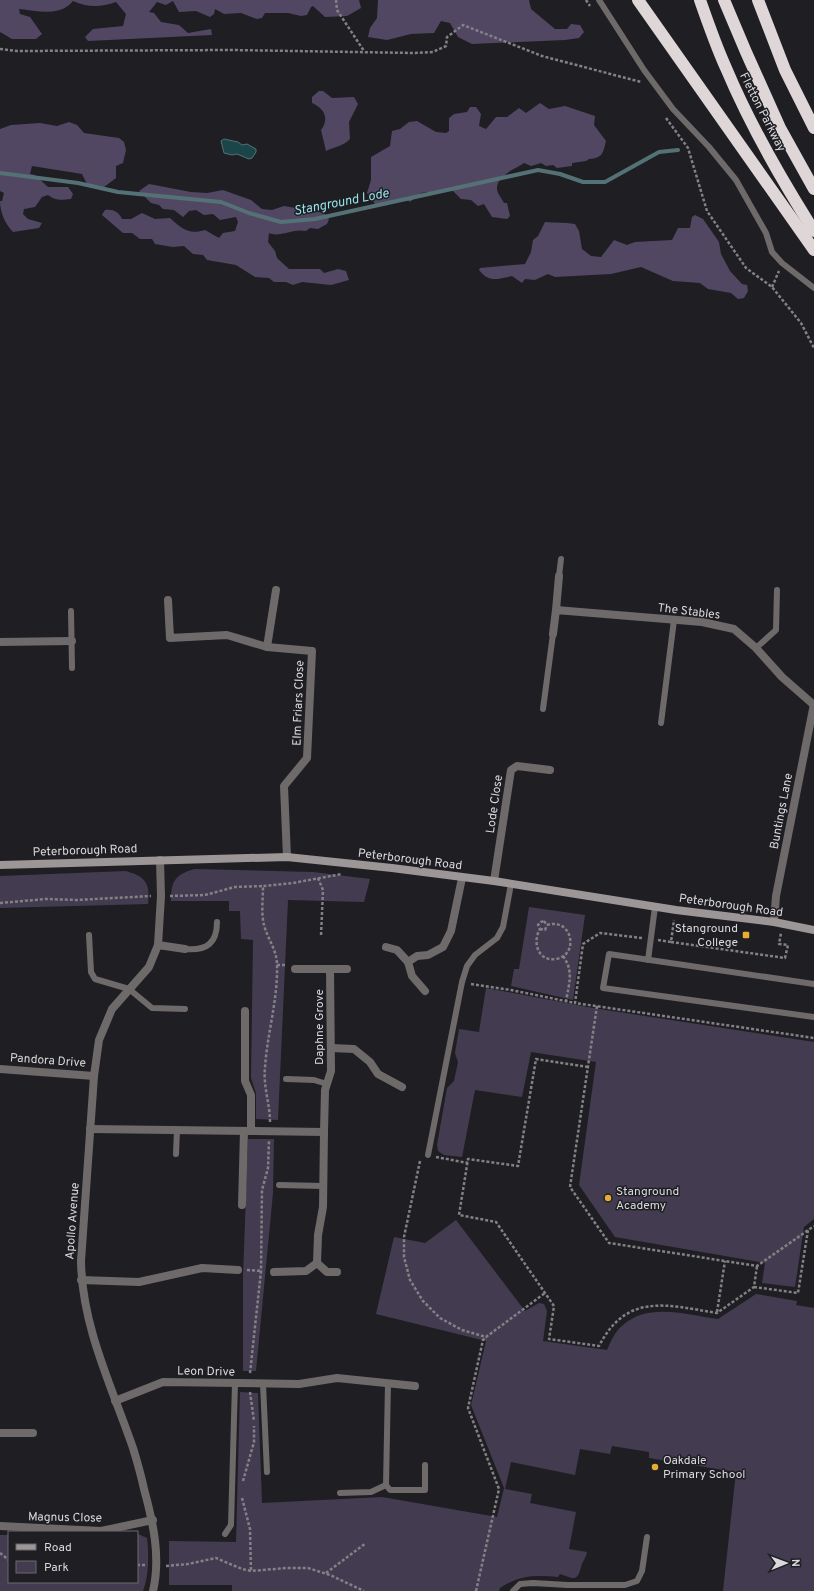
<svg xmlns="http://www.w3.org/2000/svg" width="814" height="1591" font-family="Overpass,sans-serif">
  <rect width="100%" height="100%" fill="#1f1e23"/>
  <g fill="#433c50">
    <path d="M194 869 313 872 370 879 364 902 288 900 278 1120 256 1119V1093L251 1078 253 940 241 939 240 911H229V901H171C171 881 175 875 194 869Z"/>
    <path d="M126 871C146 877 150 883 148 904L0 908V876Z"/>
    <path d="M529 907 585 915 573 1000 511 986 514 969H519Z"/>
    <path d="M486 988 593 1008 814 1042V1219L804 1227 795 1287 762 1283 765 1263 615 1237 579 1185 596 1062 531 1052 522 1097 475 1090 462 1157 444 1155 438 1151 437 1145 447 1088 454 1081 458 1062 455 1053 459 1029 479 1032Z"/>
    <path d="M248 1139H274L273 1193 256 1371H243V1277Z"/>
    <path d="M456 1220 525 1311 539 1303 544 1304 547 1311 543 1341 607 1350C611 1341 615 1331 623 1325 649 1302 687 1315 718 1319L756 1294 797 1301 796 1305 814 1308V1591H723L736 1472 649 1458V1452L612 1446 610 1454 580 1449 575 1475 511 1462 505 1489 532 1494 530 1503 576 1512 569 1549 587 1552C586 1558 582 1562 581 1567 577 1583 573 1578 560 1574L558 1577C535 1575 520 1575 500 1588L499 1591H232V1585H169V1541L236 1542 240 1392 258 1393 262 1503 382 1497 497 1517 504 1488 471 1405 486 1341 376 1314 394 1237 425 1243Z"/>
    <path d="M138 1534 147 1538C149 1554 149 1576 143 1591H0V1535H9V1582H137Z"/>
  </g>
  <g fill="#514763">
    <path d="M0 0H359L361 8 347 16 325 17 313 6 311 7 307 15 301 16 288 13H265L262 18 257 19 241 13 224 14 215 9 214 14 210 17 196 11 179 12 173 1 166 5 157 2 149 12 154 13 161 22 179 25 188 33 211 29 212 35 88 41 85 37 93 29 123 26 126 14 116 2C101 7 88 8 73 1 60 17 38 11 19 9L20 14 30 17 42 34 36 39H12L0 32Z"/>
    <path d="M378 0H529L531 9 555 29H567L571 24 580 25 584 32 579 38 565 40 472 44 458 37 450 23 441 21 434 33 411 34 387 40 368 37 370 28 377 18Z"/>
    <path d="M319 91H323L332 98 354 97 358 104 349 122 350 139C344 146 334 147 326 151L321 130C330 119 324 108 312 103V97Z"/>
    <path d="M540 103 549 109 565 106 595 116 594 125 606 141C603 153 603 158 589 159L586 161 572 163V166L557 168 553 165 546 166 541 163 531 166 524 163C515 169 496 176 497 189 497 193 502 199 504 203H507L510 216 507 219 492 217 484 204 478 206 471 200 461 199 450 188 431 195 427 192 421 193 410 202 406 198 388 204H375L367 193 371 180V157L390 146 392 131 400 129 409 122 417 121 436 132 446 133 449 131V118L454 114 467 112 470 107H476L481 114 479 126 486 129 496 117H507L519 108 526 113Z"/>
    <path d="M69 122 77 125 84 133 119 138 124 142 126 150 123 163 116 166V178L104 187 88 186 82 174 32 166 30 174 35 175 48 187H68L73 194 71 199C61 200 56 201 48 195L42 197 35 207 24 209 23 214 28 219 42 223 39 228 13 232C5 224 0 212 0 201H2L4 193 0 191V129L11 125 40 123 57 126Z"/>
    <path d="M149 184 191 192 207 193 223 190 251 200 262 209 272 210 284 206 324 213 329 219 327 224 318 229 310 228 306 231C293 228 280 238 269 233L268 242 275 251 277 258 289 269H320L324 273 338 269 346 271 349 280 331 285 302 282 293 285 286 282H274L269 278 255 277 236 265 207 260 203 255 193 254 184 246 173 247 155 244 152 239H140L132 233H123L102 215 105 210C113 209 119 212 122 219H131L142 213 155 219 170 218C182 229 189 235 205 230L219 238 223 233 235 231 238 222 236 217 220 220 213 214 204 215 196 210 189 211 183 217 174 210 163 209 159 205 151 203 139 191Z"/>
    <path d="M695 215 703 219 719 242 721 254 730 271 742 284 747 285 748 291 744 298 738 299 731 293 708 289 700 283 673 281 641 267 611 274 555 277 548 274 535 280 525 279 522 283 512 276C497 279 489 283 479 270L480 268 525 264 531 252 533 240 538 236 545 222C556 223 564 222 575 224L579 231 582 249 591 256 601 257 614 240 627 245 635 242 672 240 678 228H690L692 217Z"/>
  </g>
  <path fill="#1a464a" stroke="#547276" d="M224 139 238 142 242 145 247 144 256 149V152L252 158 249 159 237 154 232 155 224 153 221 141Z"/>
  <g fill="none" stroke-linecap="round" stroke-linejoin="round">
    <path stroke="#547276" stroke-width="4" d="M0 173 78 183 118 192 221 202 249 213 281 222 315 219 538 170 560 174 583 182H605L659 152 678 150"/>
    <g stroke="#828186" stroke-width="2.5" stroke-dasharray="3 2" stroke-linecap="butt">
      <path d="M336 0 337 10 364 51"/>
      <path d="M586 0 590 6"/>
      <path d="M0 49 17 51 232 50 415 53 433 52 446 46 447 37 463 25 542 56 641 82"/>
      <path d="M666 118 688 148 707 211 746 268 772 287 801 323 814 348"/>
      <path d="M772 287 779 271"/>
      <path d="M318 878 323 890 321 936"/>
      <path d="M170 896 205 895 235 887 263 886"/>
      <path d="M0 903 46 899 77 900 151 896"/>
      <path d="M544 921 547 925C572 917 580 955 556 959 538 962 532 942 540 929L538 925 541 922Z"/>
      <path d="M540 929 545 930 547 925"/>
      <path d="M642 938 600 933 583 944 575 1003 814 1038"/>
      <path d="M658 940 671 942 674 920"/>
      <path d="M671 942 785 958 788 945 779 944 781 933"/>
      <path d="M563 956C574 971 569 984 566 1001"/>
      <path d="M277 965H287"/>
      <path d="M471 984 511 990 575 1003"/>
      <path d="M597 1006 570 1187 609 1243 757 1266 814 1226"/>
      <path d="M588 1067 536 1059 518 1166 468 1159 459 1215 496 1222 554 1306 549 1339 599 1346C627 1292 667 1305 717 1313L754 1287 757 1266"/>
      <path d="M270 1122C270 1104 263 1086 265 1068 267 1034 278 1000 277 965 277 950 268 940 264 925 261 914 263 898 263 886L293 883 342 874"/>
      <path d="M436 1157 468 1163"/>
      <path d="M420 1161 404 1237V1257L410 1280 423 1301 440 1318 462 1330 486 1337 545 1293"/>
      <path d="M247 1270 262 1271"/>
      <path d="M754 1287 798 1293 808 1230"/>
      <path d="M717 1312 725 1261"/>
      <path d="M250 1373 261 1271 262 1190 268 1168 269 1141"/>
      <path d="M250 1392 254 1421"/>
      <path d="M243 1481 254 1442V1426"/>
      <path d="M242 1498 250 1529 251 1571"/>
      <path d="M0 1553 9 1560"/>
      <path d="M137 1565H147"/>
      <path d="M166 1566 188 1564 216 1558 242 1569 251 1571 287 1568H308L330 1575 364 1591"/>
      <path d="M326 1573 366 1543"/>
      <path d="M476 1591 499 1489 468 1408 483 1340 486 1337"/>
    </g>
    <g stroke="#6e6a6a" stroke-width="6">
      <path d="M599 0 644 70 673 109 709 147 736 180 766 233 772 252 782 263 814 288"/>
      <path d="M559 576 561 559"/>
      <path d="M71 611 72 668"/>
      <path d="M756 648 776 630 777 590"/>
      <path d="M543 709 553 634"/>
      <path d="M661 723 674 620"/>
      <path d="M89 935 91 972 95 979 129 989 152 1008 185 1009"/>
      <path d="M185 949C207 951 217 943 217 922"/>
      <path d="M648 960 655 907"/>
      <path d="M814 984 609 954 603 988 814 1017"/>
      <path d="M286 1079 314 1080 327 1084"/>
      <path d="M176 1154 177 1130"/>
      <path d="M428 1155 462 982 467 966 475 955 497 938 503 927 511 884"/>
      <path d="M279 1185 323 1186"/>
      <path d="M388 1383 386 1485 390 1490H425V1465"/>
      <path d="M263 1384 267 1472"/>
      <path d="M340 1493 371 1492 386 1485"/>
      <path d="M225 1534 231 1525 235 1383"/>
      <path d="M513 1591 520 1584 533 1583 568 1585H625L637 1581 642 1571 647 1537"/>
    </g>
    <g stroke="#6e6a6a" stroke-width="8">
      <path d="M168 600 170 638 227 635 267 647 312 651 307 758 284 786 287 857"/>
      <path d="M556 610 559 576"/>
      <path d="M553 634 556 610 702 622 734 629 756 648 782 677 814 705"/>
      <path d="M0 642 72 641"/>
      <path d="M267 647 276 590"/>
      <path d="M494 881 511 770 517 766 550 770"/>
      <path d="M774 922 776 896 814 704"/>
      <path d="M158 945 185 949"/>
      <path d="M386 947 397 950 408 962"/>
      <path d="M295 969H347"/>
      <path d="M425 991 412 976 408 962 417 956 428 955 443 947 451 931 462 878"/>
      <path d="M331 1048 354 1049 370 1062 378 1074 402 1087"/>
      <path d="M0 1069 94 1076"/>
      <path d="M90 1129 251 1131V1095L245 1081V1011"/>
      <path d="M251 1131 324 1132 325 1090 331 1071 330 969"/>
      <path d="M242 1205 244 1131"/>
      <path d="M317 1263 318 1235 323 1207 324 1132"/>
      <path d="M317 1263 327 1272H337"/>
      <path d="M274 1272 306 1271 317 1263"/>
      <path d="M81 1280 139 1282 202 1268 238 1270"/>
      <path d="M115 1401 163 1382 299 1384 337 1378 415 1386"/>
      <path d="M0 1433H33"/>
      <path d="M0 1526 101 1531 153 1520"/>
      <path d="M153 1591C161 1557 153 1522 144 1489 141 1475 137 1461 133 1448 112 1387 82 1327 81 1261L94 1076 99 1040 112 1009 149 967 158 945 161 896 160 860"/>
    </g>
    <path stroke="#9c9696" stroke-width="8" d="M0 865 287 857 392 868 494 881 676 910 774 922 814 930"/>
    <g stroke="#dfd6d7" stroke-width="12">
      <path d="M638 0 814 250"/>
      <path d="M700 0C708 23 716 46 726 68 750 125 781 179 814 231"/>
      <path d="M724 0 746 52 780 128 814 189"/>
      <path d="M758 0 785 70 814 128"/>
    </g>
  </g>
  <g fill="#e7ac36" stroke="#1f1e23" stroke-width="1.5">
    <rect x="742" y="931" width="8" height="8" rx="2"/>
    <circle cx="608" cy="1198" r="4"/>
    <circle cx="655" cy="1467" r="4"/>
  </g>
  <g text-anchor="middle" stroke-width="3" stroke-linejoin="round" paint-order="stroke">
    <g font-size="12" fill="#dad9dd" stroke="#1f1e23">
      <text transform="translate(763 112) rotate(63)" y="4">Fletton Parkway</text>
      <text transform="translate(689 611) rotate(7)" y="4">The Stables</text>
      <text transform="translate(298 703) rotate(-88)" y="4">Elm Friars Close</text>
      <text transform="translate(494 804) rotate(-82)" y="4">Lode Close</text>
      <text transform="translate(781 811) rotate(-79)" y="4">Buntings Lane</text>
      <text transform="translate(85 850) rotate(-2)" y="4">Peterborough Road</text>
      <text transform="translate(410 859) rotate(7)" y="4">Peterborough Road</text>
      <text transform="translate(731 905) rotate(8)" y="4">Peterborough Road</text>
      <text transform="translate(319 1027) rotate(-90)" y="4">Daphne Grove</text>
      <text transform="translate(48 1060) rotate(4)" y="4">Pandora Drive</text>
      <text transform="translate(72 1221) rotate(-86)" y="4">Apollo Avenue</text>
      <text transform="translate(206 1371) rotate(1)" y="4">Leon Drive</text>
      <text transform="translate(65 1517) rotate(1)" y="4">Magnus Close</text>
    </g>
    <g font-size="12" fill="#dad9dd" stroke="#1f1e23" text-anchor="start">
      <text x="738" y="932" text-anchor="end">Stanground<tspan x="738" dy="14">College</tspan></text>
      <text x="616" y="1195">Stanground<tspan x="616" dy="14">Academy</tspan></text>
      <text x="663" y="1464">Oakdale<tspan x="663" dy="14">Primary School</tspan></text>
    </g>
    <g font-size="13" font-style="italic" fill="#94e3ea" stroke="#1f1e23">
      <text transform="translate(341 201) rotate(-11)" y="5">Stanground Lode</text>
    </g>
  </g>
  <rect x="8" y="1531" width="130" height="52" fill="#1f1e23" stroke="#6a696d"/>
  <rect x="16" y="1544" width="20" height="6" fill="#9c9696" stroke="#6a696d"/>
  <text x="44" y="1551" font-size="12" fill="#dad9dd">Road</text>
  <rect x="16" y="1561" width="20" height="12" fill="#433c50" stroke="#6a696d"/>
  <text x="44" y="1571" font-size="12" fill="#dad9dd">Park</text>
  <g transform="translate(786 1563) rotate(89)" stroke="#1f1e23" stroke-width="3" paint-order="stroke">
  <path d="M0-3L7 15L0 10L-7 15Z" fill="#dad9dd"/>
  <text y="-6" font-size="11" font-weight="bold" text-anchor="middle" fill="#dad9dd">N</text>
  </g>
</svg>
